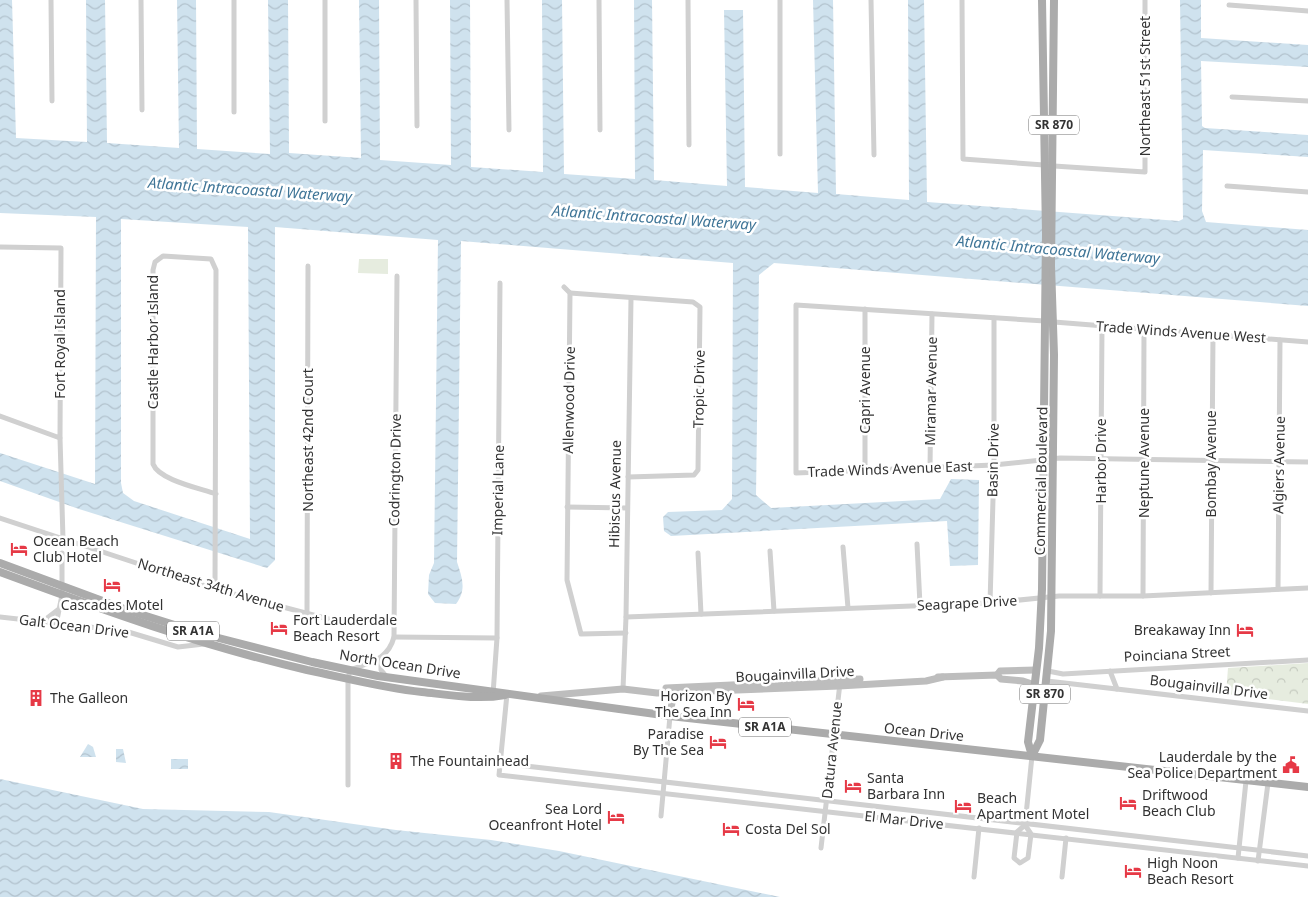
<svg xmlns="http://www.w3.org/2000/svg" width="1308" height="897" font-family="'Noto Sans',sans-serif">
  <defs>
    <pattern id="park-crowns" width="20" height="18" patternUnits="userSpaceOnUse" patternTransform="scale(1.25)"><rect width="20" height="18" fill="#e6ecdf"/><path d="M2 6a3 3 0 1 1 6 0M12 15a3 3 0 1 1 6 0" fill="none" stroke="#c6cbc0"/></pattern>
    <pattern id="water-waves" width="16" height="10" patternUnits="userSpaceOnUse" patternTransform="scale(1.25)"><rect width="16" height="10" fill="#cfe2ee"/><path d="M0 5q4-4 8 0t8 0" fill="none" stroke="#b2c2cd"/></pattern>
  </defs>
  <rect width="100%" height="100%" fill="#fff"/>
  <path fill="#e6ecdf" d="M359 259H388V274L358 273Z"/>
  <path fill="url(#park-crowns)" d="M1308 663V704L1226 694 1228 668Z"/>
  <g fill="url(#water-waves)" fill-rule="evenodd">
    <path d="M0 0H12L16 138 87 142 86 0H105L107 143 179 148 177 0H196L197 149 270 154 268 0H288L289 153 361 158 359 0H379L380 160 451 165 450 0H470L471 167 543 172 542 0H562L564 174 635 179 634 0H652L654 180 727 186 724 10H743L745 187 818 193 813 0H833L836 194 909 200 908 0H924L927 202 1179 221 1183 219 1180 0H1201V38L1308 45V67L1201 61 1202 126 1205 128 1308 135V157L1203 150 1202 211 1206 222 1308 230V306L774 263 759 275 756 495 771 508 940 499 951 479 979 480 978 565 950 566 947 521 671 536 664 531 663 517 668 512 722 510 732 499 733 263 461 241 457 562C462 577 467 590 456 604L435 603 428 594 429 575 434 563 438 240 275 227V560L267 568 79 509 0 481V453L95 484 96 217 0 213ZM121 219 248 227 250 539 134 501 123 493 121 483Z"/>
    <path d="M88 744 93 747 96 757H80Z"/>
    <path d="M116 749H123L126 763 116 762Z"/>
    <rect x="171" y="759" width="17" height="10"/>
    <path d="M0 779 143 809 269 812 396 830 491 840 559 851 780 897H0Z"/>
  </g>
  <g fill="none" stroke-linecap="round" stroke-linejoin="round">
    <g stroke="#d0d0d0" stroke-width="5">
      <path d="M51 0 52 101"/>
      <path d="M141 0 142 110"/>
      <path d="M234 0V112"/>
      <path d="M416 0 417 126"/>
      <path d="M507 0 509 130"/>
      <path d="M599 0 600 130"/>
      <path d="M688 0 689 145"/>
      <path d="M871 0 874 155"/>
      <path d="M962 0 963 159 1044 165"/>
      <path d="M1229 5 1308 11"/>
      <path d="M1232 97 1308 101"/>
      <path d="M325 121V0"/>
      <path d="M780 154V0"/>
      <path d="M1054 166 1145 172V0"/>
      <path d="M1227 186 1308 192"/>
      <path d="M0 247 61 248 60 438 0 416"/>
      <path d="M564 287 570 293 567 580 581 634 626 633"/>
      <path d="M570 293 693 302 700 307 698 470 694 475 628 477"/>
      <path d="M1045 321 796 305V473L994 465 1060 458 1308 462"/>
      <path d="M1054 322 1308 342"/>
      <path d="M60 438 63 539"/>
      <path d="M930 468 932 314"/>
      <path d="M865 470V309"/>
      <path d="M567 507 627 508"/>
      <path d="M0 518 215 589 336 621"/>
      <path d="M917 544 920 605"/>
      <path d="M843 547 848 608"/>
      <path d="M770 551 774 611"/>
      <path d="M698 553 701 614"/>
      <path d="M215 589 216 270 211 259 163 256 155 262 153 270V464C159 480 199 488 216 494"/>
      <path d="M1278 589 1280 340"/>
      <path d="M1211 593 1213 334"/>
      <path d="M1100 596 1102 326"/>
      <path d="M1143 596 1144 329"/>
      <path d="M990 603 994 465V318"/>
      <path d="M307 613 308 266"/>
      <path d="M0 617 125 631 178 647 204 644"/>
      <path d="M626 617 990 603 1059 596H1143L1308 588"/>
      <path d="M42 622 59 609"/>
      <path d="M56 625 62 595V553"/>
      <path d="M394 637 497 638"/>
      <path d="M381 659V670L386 676"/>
      <path d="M1048 671 1063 674 1308 660"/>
      <path d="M1110 671 1117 689"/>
      <path d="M1047 681 1308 711"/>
      <path d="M623 689 626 617 631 299"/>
      <path d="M493 694 497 638 500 283"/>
      <path d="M507 694 499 775 1308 866"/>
      <path d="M500 763 1308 856"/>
      <path d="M348 785V679L350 670C370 662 388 660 394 637L397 276"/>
      <path d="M661 816 670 716"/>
      <path d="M1025 825 1031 834 1028 858 1020 863 1014 858 1017 832 1025 825 1032 756"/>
      <path d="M821 848 840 683"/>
      <path d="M1238 858 1246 781"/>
      <path d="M1258 861 1268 783"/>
      <path d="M974 877 979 828"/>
      <path d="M1062 877 1066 838"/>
    </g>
    <g stroke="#bdbdbd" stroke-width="7">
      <path d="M997 675 1000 671 1036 670"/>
      <path d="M938 677 997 675 1001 679 1023 681 1035 685"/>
      <path d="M666 688 860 679"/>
      <path d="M541 696 623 689 657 693 839 686 926 681 943 677"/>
      <path d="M670 716 674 689"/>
    </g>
    <g stroke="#ababab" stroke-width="8">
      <path d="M0 563 127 610 203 634 312 662 378 676 670 716 1308 787"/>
      <path d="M0 572C103 610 199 645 307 670 346 678 383 688 422 692 450 695 478 700 505 695"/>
      <path d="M1032 756 1040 740 1051 631 1054 355 1051 266 1054 0"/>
      <path d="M1032 756 1028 742 1039 648 1042 589 1046 234 1042 0"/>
    </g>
  </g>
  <defs>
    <g id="hotel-bare" transform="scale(1.35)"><path d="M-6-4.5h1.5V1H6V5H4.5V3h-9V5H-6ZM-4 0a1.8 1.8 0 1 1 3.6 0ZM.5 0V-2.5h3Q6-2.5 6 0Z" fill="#e63946" stroke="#fff" stroke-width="2.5" paint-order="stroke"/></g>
    <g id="building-bare" transform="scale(1.35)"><path d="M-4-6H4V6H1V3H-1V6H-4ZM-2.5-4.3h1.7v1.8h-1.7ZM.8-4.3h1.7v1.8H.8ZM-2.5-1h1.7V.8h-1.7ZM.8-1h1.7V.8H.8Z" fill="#e63946" stroke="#fff" stroke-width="2.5" paint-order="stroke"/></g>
    <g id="civic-bare" transform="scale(1.35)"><path d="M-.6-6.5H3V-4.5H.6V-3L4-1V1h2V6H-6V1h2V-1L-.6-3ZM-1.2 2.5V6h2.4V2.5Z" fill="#e63946" stroke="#fff" stroke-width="2.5" paint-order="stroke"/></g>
  </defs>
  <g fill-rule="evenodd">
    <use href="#hotel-bare" x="19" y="549"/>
    <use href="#hotel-bare" x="112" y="585"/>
    <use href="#hotel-bare" x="279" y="628"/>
    <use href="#hotel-bare" x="1245" y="630"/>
    <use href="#building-bare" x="36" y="698"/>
    <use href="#hotel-bare" x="746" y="704"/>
    <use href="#hotel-bare" x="718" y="742"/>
    <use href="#building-bare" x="396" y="761"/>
    <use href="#civic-bare" x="1291" y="765"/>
    <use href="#hotel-bare" x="853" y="786"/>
    <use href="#hotel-bare" x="1128" y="803"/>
    <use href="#hotel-bare" x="963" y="806"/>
    <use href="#hotel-bare" x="616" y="817"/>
    <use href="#hotel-bare" x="731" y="829"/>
    <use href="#hotel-bare" x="1133" y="871"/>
  </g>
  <g text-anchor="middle" stroke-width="5" stroke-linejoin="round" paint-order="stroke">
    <g fill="#fff" stroke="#707070" stroke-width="1">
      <rect x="1029" y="115.5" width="50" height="19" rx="4"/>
      <rect x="167" y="621.5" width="52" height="19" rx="4"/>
      <rect x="1020" y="684.5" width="50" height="19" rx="4"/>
      <rect x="739" y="717.5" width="52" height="19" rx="4"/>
    </g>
    <g font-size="12" font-weight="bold" fill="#333">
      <text x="1054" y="129">SR 870</text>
      <text x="193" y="635">SR A1A</text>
      <text x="1045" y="698">SR 870</text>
      <text x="765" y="731">SR A1A</text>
    </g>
    <g font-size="14" fill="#333" stroke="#fff">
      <text transform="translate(1145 86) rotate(-90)" y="5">Northeast 51st Street</text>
      <text transform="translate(1181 332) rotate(4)" y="5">Trade Winds Avenue West</text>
      <text transform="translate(153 342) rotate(-90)" y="5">Castle Harbor Island</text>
      <text transform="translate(60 344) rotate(-90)" y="5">Fort Royal Island</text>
      <text transform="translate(699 389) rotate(-89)" y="5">Tropic Drive</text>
      <text transform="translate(865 390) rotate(-90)" y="5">Capri Avenue</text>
      <text transform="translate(931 391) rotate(-89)" y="5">Miramar Avenue</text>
      <text transform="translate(569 400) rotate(-89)" y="5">Allenwood Drive</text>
      <text transform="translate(308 440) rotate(-90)" y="5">Northeast 42nd Court</text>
      <text transform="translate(993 460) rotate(-89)" y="5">Basin Drive</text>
      <text transform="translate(1101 461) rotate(-90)" y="5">Harbor Drive</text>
      <text transform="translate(1144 463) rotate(-90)" y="5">Neptune Avenue</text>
      <text transform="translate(1211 464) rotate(-90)" y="5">Bombay Avenue</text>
      <text transform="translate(1279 465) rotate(-89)" y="5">Algiers Avenue</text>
      <text transform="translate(890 469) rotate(-2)" y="5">Trade Winds Avenue East</text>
      <text transform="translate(395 470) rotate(-89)" y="5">Codrington Drive</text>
      <text transform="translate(1041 481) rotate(-89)" y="5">Commercial Boulevard</text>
      <text transform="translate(498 490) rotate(-89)" y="5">Imperial Lane</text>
      <text transform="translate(615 494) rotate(-89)" y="5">Hibiscus Avenue</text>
      <text transform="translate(211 585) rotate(17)" y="5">Northeast 34th Avenue</text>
      <text transform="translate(967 603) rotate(-3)" y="5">Seagrape Drive</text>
      <text transform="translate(74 626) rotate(7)" y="5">Galt Ocean Drive</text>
      <text transform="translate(1177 654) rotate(-3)" y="5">Poinciana Street</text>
      <text transform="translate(400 664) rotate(9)" y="5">North Ocean Drive</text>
      <text transform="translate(795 674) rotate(-3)" y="5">Bougainvilla Drive</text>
      <text transform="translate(1209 687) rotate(7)" y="5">Bougainvilla Drive</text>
      <text transform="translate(924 732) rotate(6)" y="5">Ocean Drive</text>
      <text transform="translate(832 750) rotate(-84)" y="5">Datura Avenue</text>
      <text transform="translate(904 820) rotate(6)" y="5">El Mar Drive</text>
    </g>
    <g font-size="14" fill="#333" stroke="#fff" text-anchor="start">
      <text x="33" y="546">Ocean Beach<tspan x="33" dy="16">Club Hotel</tspan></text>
      <text x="112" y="610" text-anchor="middle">Cascades Motel</text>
      <text x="293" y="625">Fort Lauderdale<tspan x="293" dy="16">Beach Resort</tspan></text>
      <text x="1231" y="635" text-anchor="end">Breakaway Inn</text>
      <text x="732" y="701" text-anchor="end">Horizon By<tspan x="732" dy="16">The Sea Inn</tspan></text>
      <text x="50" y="703">The Galleon</text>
      <text x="704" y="739" text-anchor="end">Paradise<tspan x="704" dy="16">By The Sea</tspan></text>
      <text x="1277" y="762" text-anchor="end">Lauderdale by the<tspan x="1277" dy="16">Sea Police Department</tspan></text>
      <text x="410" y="766">The Fountainhead</text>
      <text x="867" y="783">Santa<tspan x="867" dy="16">Barbara Inn</tspan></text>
      <text x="1142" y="800">Driftwood<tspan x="1142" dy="16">Beach Club</tspan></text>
      <text x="977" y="803">Beach<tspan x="977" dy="16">Apartment Motel</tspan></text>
      <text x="602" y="814" text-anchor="end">Sea Lord<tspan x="602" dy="16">Oceanfront Hotel</tspan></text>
      <text x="745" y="834">Costa Del Sol</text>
      <text x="1147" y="868">High Noon<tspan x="1147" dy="16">Beach Resort</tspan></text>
    </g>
    <g font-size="15" font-style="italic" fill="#3f7597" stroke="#fff">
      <text transform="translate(250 190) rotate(4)" y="5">Atlantic Intracoastal Waterway</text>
      <text transform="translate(654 218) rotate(4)" y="5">Atlantic Intracoastal Waterway</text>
      <text transform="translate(1058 250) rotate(5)" y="5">Atlantic Intracoastal Waterway</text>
    </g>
  </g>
</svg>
